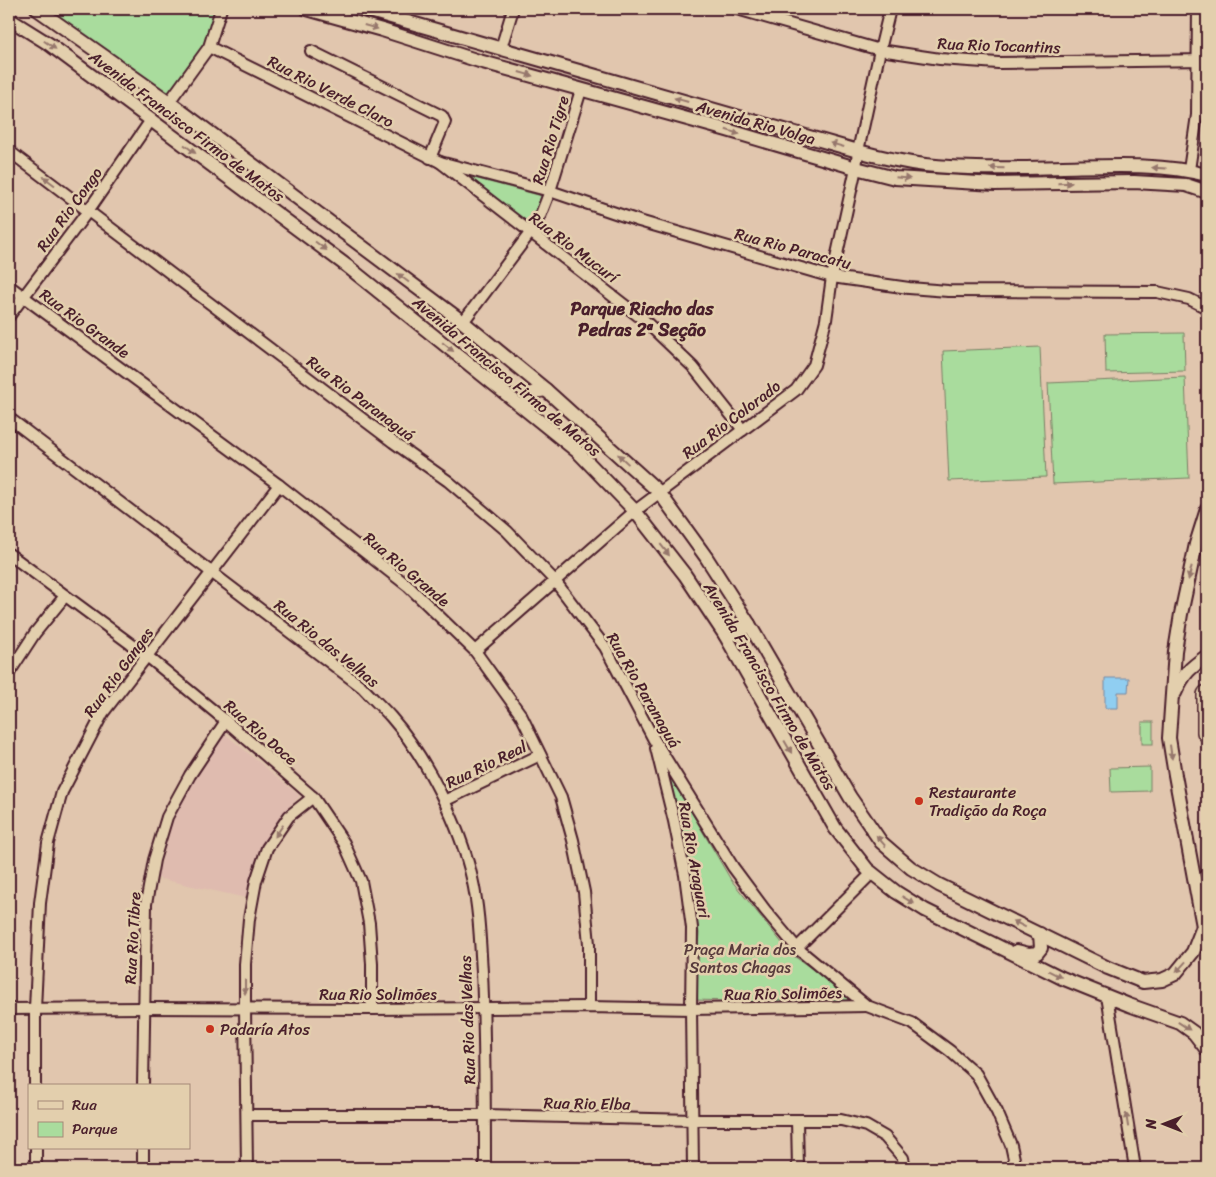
<svg xmlns="http://www.w3.org/2000/svg" width="1216" height="1177" font-family="Sriracha,sans-serif">
  <rect width="100%" height="100%" fill="#e1c6ae"/>
  <filter id="ink" filterUnits="userSpaceOnUse"><feTurbulence type="fractalNoise" baseFrequency=".02" numOctaves="2"/><feDisplacementMap in="SourceGraphic" scale="10" xChannelSelector="R" yChannelSelector="G"/><feConvolveMatrix kernelMatrix="1 2 1 2 8 2 1 2 1" color-interpolation-filters="sRGB"/></filter>
  <g filter="url(#ink)">
    <path fill="#dfbbaf" d="M225 734 300 796 282 814 264 843 246 898 157 878 173 820 195 778Z"/>
    <g fill="#a9dc9d" stroke="#7a7e64">
      <path d="M42 9H219L205 46 170 94Z"/>
      <path d="M470 177 542 196 536 212 529 224Z"/>
      <path d="M1184 333 1185 371 1106 373 1105 334Z"/>
      <path d="M1040 347 1046 477 949 481 943 351Z"/>
      <path d="M1185 377 1189 478 1053 484 1048 383Z"/>
      <rect x="1142" y="722" width="11" height="22"/>
      <path d="M1150 767V791L1111 792 1110 768Z"/>
      <path d="M672 779 731 880 791 954 848 994 847 1004 694 1000 699 933 689 867 667 784Z"/>
    </g>
    <path fill="#90cef1" stroke="#7488a2" d="M1105 678H1129L1128 692H1118V708H1105Z"/>
    <g fill="none" stroke-linecap="round" stroke-linejoin="round">
      <g stroke="#4a1f2b" stroke-width="14">
        <g id="minor">
          <path d="M737 9 880 50 940 59 998 63 1207 60"/>
          <path d="M209 47 440 162 645 321 693 367 743 430"/>
          <path d="M501 48 513 9"/>
          <path d="M311 51 442 116 445 122 430 158"/>
          <path d="M169 102 209 47 221 9"/>
          <path d="M9 151 393 442 448 481 507 531 555 581 605 647 653 738 733 867 765 910 797 948 867 1006 912 1023 950 1051 976 1074 997 1112 1011 1145 1016 1168"/>
          <path d="M440 162 550 191 639 221 832 277 909 288 948 291 1157 292 1189 299 1207 308"/>
          <path d="M1189 170 1197 115 1198 9"/>
          <path d="M9 286 279 485 408 586 475 651 521 715 561 797 573 840 584 892 589 944V1007"/>
          <path d="M9 316 88 211 151 120"/>
          <path d="M463 322 530 233 541 214 550 191 581 90"/>
          <path d="M9 418 362 687C371 697 381 706 391 717 426 757 460 825 472 878 479 908 480 940 482 972 485 1037 485 1103 485 1168"/>
          <path d="M9 554 147 656 226 721 313 797 344 843 361 881 369 923 372 964V1009"/>
          <path d="M475 651 635 511 796 390 814 365 826 320 832 277 856 168 858 151 880 50 890 9"/>
          <path d="M9 673 35 633 65 596"/>
          <path d="M656 748 674 821 685 875 692 928 691 1009 693 1168"/>
          <path d="M444 801 540 755"/>
          <path d="M797 948 872 873"/>
          <path d="M1107 996 1135 1168"/>
          <path d="M9 1009 144 1008 372 1009 589 1007 691 1009 867 1006"/>
          <path d="M35 1086V1009L40 903 48 843 62 792 103 713 279 485"/>
          <path d="M143 1086 146 904 154 860 167 817 190 775 226 721"/>
          <path d="M247 1115H485L694 1120H841L866 1126 885 1137 903 1158 905 1168"/>
          <path d="M797 1120 798 1168"/>
          <path d="M36 1148V1168"/>
          <path d="M143 1168V1148"/>
          <path d="M247 1168 245 1008V964L249 919 256 881 267 848 289 816 313 797"/>
        </g>
      </g>
      <g stroke="#4a1f2b" stroke-width="16">
        <g id="tertiary">
          <path d="M37 9 169 102 463 322 546 390 659 492 706 557 749 624 850 797 881 842 911 868 939 885 1108 968 1143 982 1162 980 1175 974 1193 952 1204 924"/>
          <path d="M307 9 382 30 479 61 727 130 856 168 895 178 995 184 1134 182 1186 185 1207 192"/>
          <path d="M363 9 858 151C880 157 902 162 925 165 970 170 1017 168 1063 167 1111 166 1161 163 1207 175"/>
          <path d="M9 19 49 44 347 266 578 452 635 511 685 575 725 635 835 828 867 869 896 892 925 910 1062 978 1129 1005 1180 1023 1194 1033 1207 1050"/>
          <path d="M526 409C527 392 531 392 546 390"/>
          <path d="M1207 509 1196 544 1181 614 1175 651 1169 738 1175 775 1207 948"/>
          <path d="M725 635 740 631 749 624"/>
          <path d="M1175 693C1184 673 1190 668 1207 656"/>
          <path d="M1017 951 1029 954 1037 953 1041 948 1040 934"/>
        </g>
      </g>
      <g stroke="#4a1f2b" stroke-width="22">
        <path id="motorway" d="M1207 695V732"/>
      </g>
      <use href="#minor" stroke="#e3cfad" stroke-width="10"/>
      <use href="#tertiary" stroke="#e3cfad" stroke-width="12"/>
      <use href="#motorway" stroke="#e3cfad" stroke-width="19"/>
    </g>
    <defs><path id="oneway-solid" d="M-6-.8H1V-3.2L6.5 0L1 3.2V.8H-6Z" transform="scale(1.25)"/></defs>
    <g fill="#96776c">
      <use href="#oneway-solid" transform="translate(371 27) rotate(16)"/>
      <use href="#oneway-solid" transform="translate(50 45) rotate(35)"/>
      <use href="#oneway-solid" transform="translate(526 74) rotate(16)"/>
      <use href="#oneway-solid" transform="translate(681 100) rotate(-164)"/>
      <use href="#oneway-solid" transform="translate(733 132) rotate(17)"/>
      <use href="#oneway-solid" transform="translate(837 145) rotate(-164)"/>
      <use href="#oneway-solid" transform="translate(190 149) rotate(37)"/>
      <use href="#oneway-solid" transform="translate(997 168) rotate(-179)"/>
      <use href="#oneway-solid" transform="translate(1159 168) rotate(-176)"/>
      <use href="#oneway-solid" transform="translate(903 178) rotate(6)"/>
      <use href="#oneway-solid" transform="translate(49 181) rotate(-143)"/>
      <use href="#oneway-solid" transform="translate(1065 183) rotate(-1)"/>
      <use href="#oneway-solid" transform="translate(321 246) rotate(37)"/>
      <use href="#oneway-solid" transform="translate(403 278) rotate(-143)"/>
      <use href="#oneway-solid" transform="translate(448 347) rotate(39)"/>
      <use href="#oneway-solid" transform="translate(623 459) rotate(-137)"/>
      <use href="#oneway-solid" transform="translate(665 550) rotate(52)"/>
      <use href="#oneway-solid" transform="translate(1190 573) rotate(103)"/>
      <use href="#oneway-solid" transform="translate(788 747) rotate(60)"/>
      <use href="#oneway-solid" transform="translate(1171 752) rotate(82)"/>
      <use href="#oneway-solid" transform="translate(279 831) rotate(124)"/>
      <use href="#oneway-solid" transform="translate(881 841) rotate(-131)"/>
      <use href="#oneway-solid" transform="translate(908 900) rotate(31)"/>
      <use href="#oneway-solid" transform="translate(1019 924) rotate(-154)"/>
      <use href="#oneway-solid" transform="translate(1181 967) rotate(132)"/>
      <use href="#oneway-solid" transform="translate(1055 974) rotate(26)"/>
      <use href="#oneway-solid" transform="translate(245 987) rotate(90)"/>
      <use href="#oneway-solid" transform="translate(1184 1026) rotate(34)"/>
      <use href="#oneway-solid" transform="translate(1127 1120) rotate(-99)"/>
    </g>
  </g>
  <g fill="#c8321e" stroke="#e3cfad" stroke-width="2">
    <circle cx="919" cy="801" r="5"/>
    <circle cx="210" cy="1029" r="5"/>
  </g>
  <g text-anchor="middle" stroke-width="5" stroke-linejoin="round" paint-order="stroke">
    <g font-size="16" fill="#4a1f2b" stroke="#e3cfad">
      <text transform="translate(999 45) rotate(2)" y="6">Rua Rio Tocantins</text>
      <text transform="translate(331 91) rotate(27)" y="6">Rua Rio Verde Claro</text>
      <text transform="translate(756 122) rotate(16)" y="6">Avenida Rio Volga</text>
      <text transform="translate(187 126) rotate(37)" y="6">Avenida Francisco Firmo de Matos</text>
      <text transform="translate(550 140) rotate(-73)" y="6">Rua Rio Tigre</text>
      <text transform="translate(69 209) rotate(-54)" y="6">Rua Rio Congo</text>
      <text transform="translate(574 247) rotate(37)" y="6">Rua Rio Mucurí</text>
      <text transform="translate(793 248) rotate(15)" y="6">Rua Rio Paracatu</text>
      <text transform="translate(85 323) rotate(36)" y="6">Rua Rio Grande</text>
      <text transform="translate(507 376) rotate(40)" y="6">Avenida Francisco Firmo de Matos</text>
      <text transform="translate(361 398) rotate(37)" y="6">Rua Rio Paranaguá</text>
      <text transform="translate(731 419) rotate(-37)" y="6">Rua Rio Colorado</text>
      <text transform="translate(407 569) rotate(40)" y="6">Rua Rio Grande</text>
      <text transform="translate(327 643) rotate(39)" y="6">Rua Rio das Velhas</text>
      <text transform="translate(118 672) rotate(-54)" y="6">Rua Rio Ganges</text>
      <text transform="translate(770 686) rotate(59)" y="6">Avenida Francisco Firmo de Matos</text>
      <text transform="translate(644 690) rotate(60)" y="6">Rua Rio Paranaguá</text>
      <text transform="translate(261 732) rotate(41)" y="6">Rua Rio Doce</text>
      <text transform="translate(486 764) rotate(-26)" y="6">Rua Rio Real</text>
      <text transform="translate(695 860) rotate(80)" y="6">Rua Rio Araguari</text>
      <text transform="translate(132 938) rotate(-87)" y="6">Rua Rio Tibre</text>
      <text transform="translate(783 993) rotate(-1)" y="6">Rua Rio Solimões</text>
      <text x="378" y="1000">Rua Rio Solimões</text>
      <text transform="translate(467 1020) rotate(-92)" y="6">Rua Rio das Velhas</text>
      <text transform="translate(587 1103) rotate(1)" y="6">Rua Rio Elba</text>
    </g>
    <g font-size="16" fill="#4a1f2b" stroke="#e3cfad" text-anchor="start">
      <text x="929" y="798">Restaurante<tspan x="929" dy="18">Tradição da Roça</tspan></text>
      <text x="220" y="1035">Padaría Atos</text>
    </g>
    <g font-size="16" fill="#583b3c" stroke="#e3cfad">
      <text x="740" y="955">Praça Maria dos<tspan x="740" dy="18">Santos Chagas</tspan></text>
    </g>
    <g font-size="18" font-weight="bold" fill="#4a1f2b" stroke="#e3cfad">
      <text x="642" y="315">Parque Riacho das<tspan x="642" dy="21">Pedras 2ª Seção</tspan></text>
    </g>
  </g>
  <rect width="1216" height="1177" fill="none" stroke="#e3cfad" stroke-width="30"/>
  <rect x="15" y="15" width="1186" height="1147" fill="none" stroke="#4a1f2b" stroke-width="2" filter="url(#ink)"/>
  <rect x="28" y="1084" width="162" height="65" fill="#e3cfad" stroke="#a68979"/>
  <rect x="38" y="1101" width="25" height="8" fill="#e3cfad" stroke="#a68979"/>
  <text x="72" y="1110" font-size="15" fill="#4a1f2b">Rua</text>
  <rect x="38" y="1122" width="25" height="15" fill="#a9dc9d" stroke="#a68979"/>
  <text x="72" y="1134" font-size="15" fill="#4a1f2b">Parque</text>
  <g transform="translate(1164 1124) rotate(270)" stroke="#e3cfad" stroke-width="4" paint-order="stroke">
  <path d="M0-4L9 19L0 12L-9 19Z" fill="#4a1f2b"/>
  <text y="-8" font-size="14" font-weight="bold" text-anchor="middle" fill="#4a1f2b">N</text>
  </g>
</svg>
